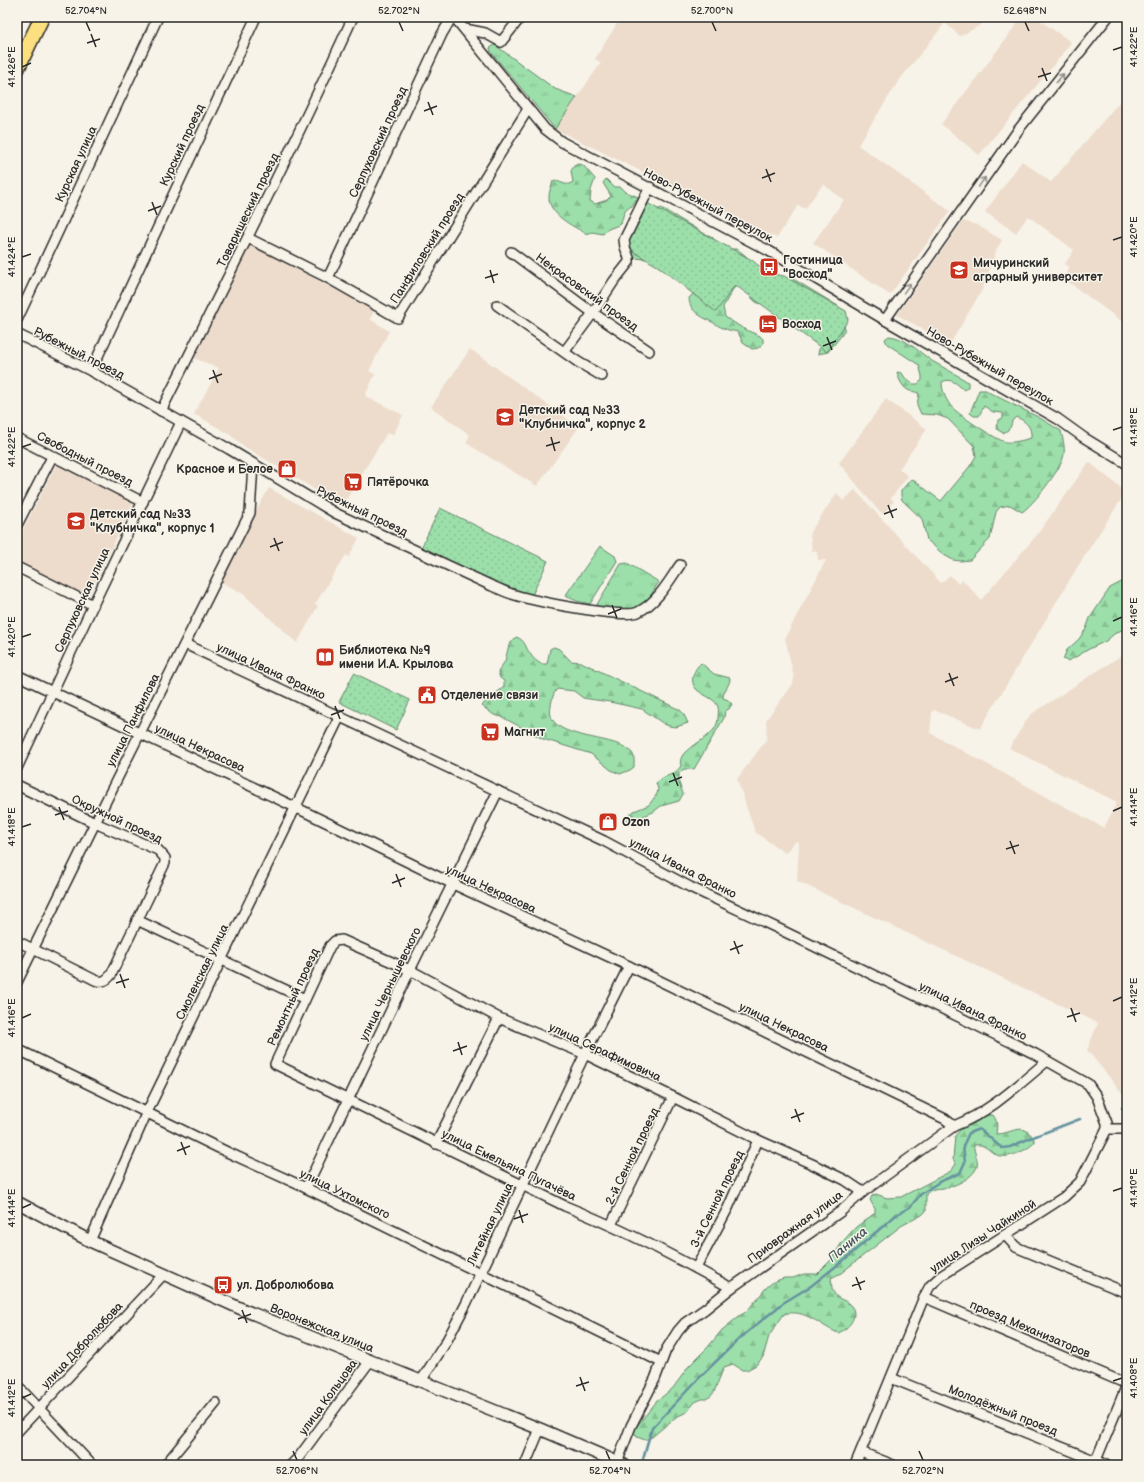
<svg xmlns="http://www.w3.org/2000/svg" width="1144" height="1482" font-family="'Balsamiq Sans',sans-serif">
  <defs>
    <pattern id="grass-tufts" width="24" height="20" patternUnits="userSpaceOnUse"><rect width="24" height="20" fill="#9cdfaa"/><path d="M3 7l-1-3M5 7V3M7 7l1-3M15 17l-1-3M17 17v-4M19 17l1-3" fill="none" stroke="#87c092"/></pattern>
    <pattern id="forest-firs" width="22" height="20" patternUnits="userSpaceOnUse"><rect width="22" height="20" fill="#9cdfaa"/><path d="M5 1l3.5 6h-7zM16 11l3.5 6h-7z" fill="#87c092"/></pattern>
    <pattern id="park-dots" width="8" height="8" patternUnits="userSpaceOnUse"><rect width="8" height="8" fill="#9cdfaa"/><path d="M2 2h.1M6 6h.1" fill="none" stroke="#87c092" stroke-width="1.8" stroke-linecap="round"/></pattern>
  </defs>
  <rect width="100%" height="100%" fill="#f7f3e8"/>
  <filter id="ink" filterUnits="userSpaceOnUse"><feTurbulence type="fractalNoise" baseFrequency=".025" numOctaves="2"/><feDisplacementMap in="SourceGraphic" scale="8" xChannelSelector="R" yChannelSelector="G"/><feConvolveMatrix kernelMatrix="1 2 1 2 8 2 1 2 1" color-interpolation-filters="sRGB"/></filter>
  <g filter="url(#ink)">
    <g fill="#eddccc">
      <path d="M621 17H987L981 25 960 36 945 23 898 82 858 145 950 211 890 295 813 243 844 200 823 184 805 209 798 205 777 238 555 129 601 63 595 59Z"/>
      <path d="M1022 17H1035L1071 42 1062 55 979 155 941 124 978 76Z"/>
      <path d="M1127 93V325L1063 278 1069 268 1065 264 1074 250 1028 216 1016 233 985 212 1022 161 1051 182Z"/>
      <path d="M963 221 977 225 1002 240 997 249 982 290 950 344 897 315Z"/>
      <path d="M248 243 335 289 374 311 370 319 389 331 369 371 375 374 365 396 403 415 393 435 387 433 342 506 245 447 229 434 194 414 219 368 194 358Z"/>
      <path d="M470 349 579 427 537 486 466 443 470 435 431 407Z"/>
      <path d="M886 399 927 429 899 469 908 476 891 498 894 501 883 514 877 509 839 463Z"/>
      <path d="M1089 462 1126 492 1078 566 980 729 934 710 932 712 930 733 1104 828 1117 802 1009 748 1030 715 1125 653 1127 654V1099L1087 1050 1098 1023 797 881 799 843 796 841 785 853 755 832 737 779 767 739 766 720 793 684 794 678 785 638 826 560H818L817 551H812L810 532 837 493 843 501 855 490 941 583 950 575 958 584 963 580 981 600 1036 536Z"/>
      <path d="M57 463 134 501 88 597 17 561V541Z"/>
      <path d="M269 488 359 538 349 557 346 555 315 604 318 606 297 643 242 593 221 582 245 531Z"/>
    </g>
    <g fill="url(#grass-tufts)" stroke="#64856a">
      <path d="M495 45 555 89 577 97 555 129 491 52 490 48Z"/>
      <path d="M600 546 615 556 617 561 590 604 577 601 565 596Z"/>
      <path d="M627 563 659 582C654 589 649 600 643 605 633 612 607 609 596 606L621 564Z"/>
    </g>
    <g fill="url(#forest-firs)" stroke="#64856a">
      <path d="M578 164 583 165 595 179 591 190 590 201 595 204 607 200 611 196 603 183 606 179 614 187H620L624 191 638 197 632 206C624 209 623 216 621 224L606 230 603 234 592 232 587 234C573 226 548 215 549 196 549 191 552 186 553 181 562 180 564 188 573 182L571 171 574 166Z"/>
      <path d="M661 208 705 234 711 236 715 240 713 244 726 249H737L746 256 751 266 776 284 790 277 838 306 846 313 844 331 841 336 828 352 818 354 819 349 827 340 766 304C754 305 753 298 746 291 744 289 740 287 737 286L733 289 723 307 725 317 744 329 760 336 763 339V344L758 348 752 349 743 343 738 332C733 331 727 330 723 328 720 327 717 325 714 323 704 318 689 312 689 298L693 294 707 293 648 259 633 258 630 247 657 210Z"/>
      <path d="M889 336C905 337 919 352 932 361 944 368 956 374 968 382V387L964 390C957 384 951 377 942 382 942 390 945 398 950 405 954 412 998 441 1006 442 1013 443 1024 440 1031 438 1032 427 1026 421 1016 417L1012 421C1011 428 1009 430 1003 433L998 430 996 425 999 420 1003 418V413L993 412 984 406 979 416H974L970 413 979 390H986L990 393 1040 418 1061 431C1063 440 1066 449 1063 458 1060 470 1033 505 1022 512L1010 505 1000 507 996 512 990 539 970 560 960 561 953 560 944 555 927 540 922 519 902 500 901 495V491L911 479 916 482 941 501 970 466 976 456 974 446 948 419 937 415 921 414 917 405 919 394C915 391 913 392 910 391 903 389 898 378 897 372L902 373 905 378 913 384H918L922 380V376L919 365 887 344 885 339Z"/>
      <path d="M1127 579V627L1114 634 1106 641 1089 649 1074 658 1067 661 1063 659 1067 650 1079 639 1086 629 1090 618 1110 588Z"/>
      <path d="M516 637C526 640 525 648 531 655 533 659 538 662 541 664H547L550 649 554 647 559 649 571 661 581 662 680 710 683 713 688 723 676 727 669 726 664 724 642 709 610 702 589 699 583 698 574 691 557 689C553 694 552 699 551 706 543 742 617 733 632 753 635 757 634 762 634 767L630 770 620 774 611 770 591 754 543 739 502 717 494 715 482 706 485 702 504 687V681L500 678 498 672 505 661 509 645Z"/>
      <path d="M701 663 714 674 730 678C730 686 723 690 723 698L728 700 732 704 729 709 725 711 724 718 694 769H684L679 773V783L683 794 679 801 661 806 653 812 628 823 626 818 634 811 649 805 657 794 658 789 656 783C663 775 675 776 681 766 675 746 716 742 718 719 718 715 719 710 718 707 714 694 689 695 693 676 695 669 697 667 701 663Z"/>
      <path d="M988 1115H993C998 1121 997 1127 996 1134 1013 1134 1025 1119 1035 1142 1028 1150 1007 1160 997 1155 988 1151 985 1143 974 1145 973 1152 979 1159 977 1167 973 1178 954 1187 943 1188 940 1189 937 1188 934 1189 931 1190 928 1192 926 1194V1211L922 1215 901 1226 841 1273 831 1278C832 1283 831 1289 834 1293 838 1300 844 1299 849 1304 861 1314 849 1329 838 1333 820 1326 805 1308 784 1314L769 1336 763 1357 756 1365 747 1370H742L733 1364 724 1367 714 1392 711 1396 706 1399H702L695 1402 687 1412 676 1417 652 1437 645 1440 637 1437 634 1432 636 1427 657 1401 673 1388 689 1366 708 1347 722 1330 738 1317 748 1310 766 1288 773 1282 784 1278H793L804 1274H817L830 1261 843 1241 856 1227 875 1213V1209L870 1200 872 1196 876 1194 887 1198 901 1197 951 1171 956 1164 953 1159 955 1136 961 1129 973 1120Z"/>
    </g>
    <g fill="url(#park-dots)" stroke="#64856a">
      <path d="M647 203 752 260 767 273 784 276 846 311 848 320 827 352 735 285 716 312 659 267 629 249 628 239Z"/>
      <path d="M440 508 548 561 532 595C493 585 457 565 421 548Z"/>
      <path d="M354 673 410 700 396 730 339 702Z"/>
    </g>
    <g fill="none" stroke-linecap="round" stroke-linejoin="round">
      <g stroke="#6692a0" stroke-width="2.5">
        <path d="M1122 1108 1127 1106"/>
        <path d="M643 1459 652 1428 698 1379 739 1339 783 1303 811 1286 845 1259 896 1215 910 1207 921 1194 939 1182 960 1173 965 1162 963 1146 969 1133 979 1129C988 1135 994 1142 1002 1148L1010 1147 1028 1139 1080 1119"/>
      </g>
      <g stroke="#2b2b2b" stroke-width="12">
        <g id="minor">
          <path d="M454 17 545 129 562 142 769 251 885 320 1058 419 1083 437 1127 464"/>
          <path d="M465 29 485 33 501 42 521 17"/>
          <path d="M248 238 328 278 398 318 528 109"/>
          <path d="M511 252 593 313 649 351"/>
          <path d="M328 278 442 34 452 17"/>
          <path d="M497 305 578 362 602 376"/>
          <path d="M17 320 158 17"/>
          <path d="M885 320 1019 129 1108 17"/>
          <path d="M17 334 91 371 229 449 335 513 492 586C500 589 507 593 515 595 534 601 624 619 638 612 657 603 669 581 680 565"/>
          <path d="M565 351 593 313 614 281 629 262V258L625 247 624 240 650 187"/>
          <path d="M91 371 256 17"/>
          <path d="M161 411C227 280 292 150 353 17"/>
          <path d="M17 438 143 502"/>
          <path d="M17 525 52 457"/>
          <path d="M17 567 93 605"/>
          <path d="M185 644 604 841 690 887 777 928 1035 1054 1088 1084 1097 1097 1107 1123V1129L1080 1182 1064 1197 941 1276 930 1286 924 1297 855 1465"/>
          <path d="M17 675 295 807 453 884 629 966 945 1119 954 1126"/>
          <path d="M17 768 93 605 181 422"/>
          <path d="M17 785 95 823 158 850 165 858V863L111 975C106 981 102 983 95 980L17 941"/>
          <path d="M137 920 305 999"/>
          <path d="M17 982 95 823 250 513 253 464"/>
          <path d="M17 1049 227 1152 306 1188 480 1273 661 1362"/>
          <path d="M1107 1129H1127"/>
          <path d="M436 1144 499 1018"/>
          <path d="M306 1188 410 970 498 791"/>
          <path d="M611 1225 673 1097"/>
          <path d="M1005 1235 1016 1247 1023 1250 1127 1293"/>
          <path d="M90 1241 147 1112 340 716"/>
          <path d="M696 1268 728 1208 758 1140"/>
          <path d="M731 1288C677 1257 622 1229 565 1206L275 1064 330 946 335 941 342 940 410 970 499 1018 585 1054 673 1097 758 1140 812 1164 845 1180 863 1192"/>
          <path d="M924 1297 1127 1384"/>
          <path d="M891 1378 1106 1465"/>
          <path d="M421 1381 446 1342 466 1304 585 1054 629 966"/>
          <path d="M17 1385 92 1465"/>
          <path d="M17 1432 163 1275"/>
          <path d="M861 1452 893 1465"/>
          <path d="M617 1463 631 1426 655 1379 666 1350 678 1331 685 1323 705 1309 731 1288 840 1212 863 1192 954 1126C990 1112 1017 1086 1047 1061"/>
          <path d="M165 1465 216 1403"/>
          <path d="M291 1465 299 1457 370 1361"/>
          <path d="M525 1465 540 1429"/>
          <path d="M1094 1465 1127 1385"/>
        </g>
      </g>
      <g stroke="#2b2b2b" stroke-width="14">
        <path id="tertiary" d="M17 1202 90 1241 244 1310 540 1429 624 1465"/>
      </g>
      <g stroke="#2b2b2b" stroke-width="17">
        <path id="primary" d="M17 69 42 17"/>
      </g>
      <use href="#minor" stroke="#f7f3e8" stroke-width="9"/>
      <use href="#tertiary" stroke="#f7f3e8" stroke-width="11"/>
      <use href="#primary" stroke="#fce080" stroke-width="14"/>
    </g>
    <defs><path id="oneway-shaft" d="M-6 0H5M1.5-3L5.5 0L1.5 3" fill="none" stroke-width="1.6" stroke-linecap="round" stroke-linejoin="round"/></defs>
    <g stroke="#918f8a">
      <use href="#oneway-shaft" transform="translate(1060 78) rotate(-51)"/>
      <use href="#oneway-shaft" transform="translate(982 182) rotate(-55)"/>
      <use href="#oneway-shaft" transform="translate(907 288) rotate(-55)"/>
    </g>
  </g>
  <path fill="none" stroke="#2b2b2b" stroke-width="1.5" d="M86 22 90 31M399 22 403 31M712 22 716 31M1025 22 1029 31M91 34 96 47M87 43 100 39M1113 50 1122 47M22 67 31 63M1042 68 1047 81M1038 77 1051 73M428 102 433 115M424 111 437 106M766 169 771 182M762 178 775 173M152 202 157 215M148 211 161 206M1113 240 1122 237M22 257 31 254M490 270 494 283M485 278 498 274M827 337 832 350M823 346 836 341M213 370 218 383M209 379 222 374M1113 430 1122 427M551 437 555 451M546 446 560 442M22 447 31 444M888 505 893 518M884 514 897 509M274 538 279 551M270 547 283 542M612 605 617 618M608 614 621 609M1113 621 1122 617M22 637 31 634M949 673 954 686M945 682 958 677M335 706 340 719M331 715 344 710M673 773 678 786M669 782 682 777M59 807 64 820M1113 811 1122 807M55 815 68 811M22 827 31 824M1010 841 1015 854M1006 849 1019 845M396 874 401 887M392 883 405 878M734 941 739 954M730 950 743 945M120 974 125 988M116 983 129 979M1113 1001 1122 997M1071 1008 1076 1022M1067 1017 1080 1013M22 1018 31 1014M458 1042 462 1055M453 1051 467 1046M795 1109 800 1122M791 1118 804 1113M181 1142 186 1155M177 1151 190 1146M1113 1191 1122 1188M22 1208 31 1204M519 1210 523 1223M514 1219 528 1214M856 1277 861 1290M852 1286 865 1281M242 1310 247 1323M238 1319 251 1314M580 1377 585 1391M1113 1381 1122 1378M576 1386 589 1382M22 1398 31 1394M293 1451 297 1460M606 1451 610 1460M919 1451 923 1460"/>
  <defs>
    <g id="bus-square" transform="scale(1)"><rect x="-9" y="-9" width="18" height="18" rx="4" fill="#c8321e" stroke="#f7f3e8"/><path d="M-5-6H5V4H4V6H2V4H-2V6H-4V4H-5ZM-3.5-4V0h7V-4ZM-3.5 1.2v1.5H-2V1.2ZM2 1.2v1.5H3.5V1.2Z" fill="#fff"/></g>
    <g id="university-square" transform="scale(1)"><rect x="-9" y="-9" width="18" height="18" rx="4" fill="#c8321e" stroke="#f7f3e8"/><path d="M0-5L7-2L0 1L-7-2ZM-4 1L0 2.5L4 1V4Q0 6-4 4Z" fill="#fff"/></g>
    <g id="hotel-square" transform="scale(1)"><rect x="-9" y="-9" width="18" height="18" rx="4" fill="#c8321e" stroke="#f7f3e8"/><path d="M-6-4.5h1.5V1H6V5H4.5V3h-9V5H-6ZM-4 0a1.8 1.8 0 1 1 3.6 0ZM.5 0V-2.5h3Q6-2.5 6 0Z" fill="#fff"/></g>
    <g id="school-square" transform="scale(1)"><rect x="-9" y="-9" width="18" height="18" rx="4" fill="#c8321e" stroke="#f7f3e8"/><path d="M0-5L7-2L0 1L-7-2ZM-4 1L0 2.5L4 1V4Q0 6-4 4Z" fill="#fff"/></g>
    <g id="shop-square" transform="scale(1)"><rect x="-9" y="-9" width="18" height="18" rx="4" fill="#c8321e" stroke="#f7f3e8"/><path d="M-5-2.5h2.3a2.7 3.5 0 0 1 5.4 0H5L5.5 6h-11ZM-1.5-2.5h3a1.5 2.3 0 0 0-3 0Z" fill="#fff"/></g>
    <g id="supermarket-square" transform="scale(1)"><rect x="-9" y="-9" width="18" height="18" rx="4" fill="#c8321e" stroke="#f7f3e8"/><path d="M-6-5.5h2.5l.6 2H6L4.5 2H-2.5L-4.4-4H-6ZM-1.5 3.2a1.3 1.3 0 1 0 .1 0ZM3 3.2a1.3 1.3 0 1 0 .1 0Z" fill="#fff"/></g>
    <g id="library-square" transform="scale(1)"><rect x="-9" y="-9" width="18" height="18" rx="4" fill="#c8321e" stroke="#f7f3e8"/><path d="M-6-4Q-3-5.5-.7-3.5V5Q-3 3-6 4ZM6-4Q3-5.5 .7-3.5V5Q3 3 6 4Z" fill="#fff"/></g>
    <g id="civic-square" transform="scale(1)"><rect x="-9" y="-9" width="18" height="18" rx="4" fill="#c8321e" stroke="#f7f3e8"/><path d="M-.6-6.5H3V-4.5H.6V-3L4-1V1h2V6H-6V1h2V-1L-.6-3ZM-1.2 2.5V6h2.4V2.5Z" fill="#fff"/></g>
  </defs>
  <g fill-rule="evenodd">
    <use href="#bus-square" x="769" y="267"/>
    <use href="#university-square" x="959" y="270"/>
    <use href="#hotel-square" x="768" y="324"/>
    <use href="#school-square" x="505" y="417"/>
    <use href="#shop-square" x="287" y="469"/>
    <use href="#supermarket-square" x="353" y="482"/>
    <use href="#school-square" x="76" y="521"/>
    <use href="#library-square" x="325" y="657"/>
    <use href="#civic-square" x="427" y="695"/>
    <use href="#supermarket-square" x="490" y="732"/>
    <use href="#shop-square" x="608" y="822"/>
    <use href="#bus-square" x="223" y="1285"/>
  </g>
  <g text-anchor="middle" stroke-width="3" stroke-linejoin="round" paint-order="stroke">
    <g font-size="12" fill="#2b2b2b" stroke="#f7f3e8">
      <text transform="translate(378 142) rotate(-65)" y="4">Серпуховский проезд</text>
      <text transform="translate(182 145) rotate(-65)" y="4">Курский проезд</text>
      <text transform="translate(76 164) rotate(-65)" y="4">Курская улица</text>
      <text transform="translate(708 205) rotate(28)" y="4">Ново-Рубежный переулок</text>
      <text transform="translate(248 210) rotate(-64)" y="4">Товарищеский проезд</text>
      <text transform="translate(427 248) rotate(-58)" y="4">Панфиловский проезд</text>
      <text transform="translate(587 292) rotate(36)" y="4">Некрасовский проезд</text>
      <text transform="translate(79 353) rotate(27)" y="4">Рубежный проезд</text>
      <text transform="translate(990 366) rotate(30)" y="4">Ново-Рубежный переулок</text>
      <text transform="translate(85 459) rotate(27)" y="4">Свободный проезд</text>
      <text transform="translate(362 511) rotate(26)" y="4">Рубежный проезд</text>
      <text transform="translate(82 600) rotate(-65)" y="4">Серпуховская улица</text>
      <text transform="translate(271 671) rotate(25)" y="4">улица Ивана Франко</text>
      <text transform="translate(133 720) rotate(-63)" y="4">улица Панфилова</text>
      <text transform="translate(200 748) rotate(25)" y="4">улица Некрасова</text>
      <text transform="translate(117 819) rotate(25)" y="4">Окружной проезд</text>
      <text transform="translate(683 868) rotate(27)" y="4">улица Ивана Франко</text>
      <text transform="translate(491 889) rotate(25)" y="4">улица Некрасова</text>
      <text transform="translate(202 972) rotate(-64)" y="4">Смоленская улица</text>
      <text transform="translate(390 984) rotate(-64)" y="4">улица Чернышевского</text>
      <text transform="translate(293 997) rotate(-65)" y="4">Ремонтный проезд</text>
      <text transform="translate(973 1011) rotate(26)" y="4">улица Ивана Франко</text>
      <text transform="translate(784 1027) rotate(26)" y="4">улица Некрасова</text>
      <text transform="translate(605 1052) rotate(25)" y="4">улица Серафимовича</text>
      <text transform="translate(632 1156) rotate(-64)" y="4">2-й Сенной проезд</text>
      <text transform="translate(509 1165) rotate(26)" y="4">улица Емельяна Пугачёва</text>
      <text transform="translate(345 1194) rotate(26)" y="4">улица Ухтомского</text>
      <text transform="translate(717 1199) rotate(-64)" y="4">3-й Сенной проезд</text>
      <text transform="translate(490 1224) rotate(-64)" y="4">Литейная улица</text>
      <text transform="translate(795 1227) rotate(-36)" y="4">Приовражная улица</text>
      <text transform="translate(983 1236) rotate(-33)" y="4">улица Лизы Чайкиной</text>
      <text transform="translate(322 1328) rotate(22)" y="4">Воронежская улица</text>
      <text transform="translate(1030 1329) rotate(23)" y="4">проезд Механизаторов</text>
      <text transform="translate(82 1345) rotate(-47)" y="4">улица Добролюбова</text>
      <text transform="translate(328 1397) rotate(-54)" y="4">улица Кольцова</text>
      <text transform="translate(1003 1410) rotate(22)" y="4">Молодёжный проезд</text>
    </g>
    <g font-size="12" font-weight="bold" fill="#2b2b2b" stroke="#f7f3e8" text-anchor="start">
      <text x="783" y="264">Гостиница<tspan x="783" dy="14">"Восход"</tspan></text>
      <text x="973" y="267">Мичуринский<tspan x="973" dy="14">аграрный университет</tspan></text>
      <text x="782" y="328">Восход</text>
      <text x="519" y="414">Детский сад №33<tspan x="519" dy="14">"Клубничка", корпус 2</tspan></text>
      <text x="273" y="473" text-anchor="end">Красное и Белое</text>
      <text x="367" y="486">Пятёрочка</text>
      <text x="90" y="518">Детский сад №33<tspan x="90" dy="14">"Клубничка", корпус 1</tspan></text>
      <text x="339" y="654">Библиотека №9<tspan x="339" dy="14">имени И.А. Крылова</tspan></text>
      <text x="441" y="699">Отделение связи</text>
      <text x="504" y="736">Магнит</text>
      <text x="622" y="826">Ozon</text>
      <text x="237" y="1289">ул. Добролюбова</text>
    </g>
    <g font-size="13" font-style="italic" fill="#44565c" stroke="#f7f3e8">
      <text transform="translate(847 1244) rotate(-40)" y="5">Паника</text>
    </g>
  </g>
  <rect width="1144" height="1482" fill="none" stroke="#f7f3e8" stroke-width="44"/>
  <rect x="22" y="22" width="1100" height="1438" fill="none" stroke="#2b2b2b" stroke-width="1.5"/>
  <g font-size="10" text-anchor="middle" fill="#2b2b2b">
    <text x="86" y="14">52.704°N</text>
    <text x="399" y="14">52.702°N</text>
    <text x="712" y="14">52.700°N</text>
    <text x="1025" y="14">52.698°N</text>
    <text transform="translate(1133 47) rotate(-90)" y="4">41.422°E</text>
    <text transform="translate(11 67) rotate(-90)" y="4">41.426°E</text>
    <text transform="translate(1133 237) rotate(-90)" y="4">41.420°E</text>
    <text transform="translate(11 257) rotate(-90)" y="4">41.424°E</text>
    <text transform="translate(1133 427) rotate(-90)" y="4">41.418°E</text>
    <text transform="translate(11 447) rotate(-90)" y="4">41.422°E</text>
    <text transform="translate(1133 617) rotate(-90)" y="4">41.416°E</text>
    <text transform="translate(11 637) rotate(-90)" y="4">41.420°E</text>
    <text transform="translate(1133 807) rotate(-90)" y="4">41.414°E</text>
    <text transform="translate(11 827) rotate(-90)" y="4">41.418°E</text>
    <text transform="translate(1133 997) rotate(-90)" y="4">41.412°E</text>
    <text transform="translate(11 1018) rotate(-90)" y="4">41.416°E</text>
    <text transform="translate(1133 1188) rotate(-90)" y="4">41.410°E</text>
    <text transform="translate(11 1208) rotate(-90)" y="4">41.414°E</text>
    <text transform="translate(1133 1378) rotate(-90)" y="4">41.408°E</text>
    <text transform="translate(11 1398) rotate(-90)" y="4">41.412°E</text>
    <text x="297" y="1474">52.706°N</text>
    <text x="610" y="1474">52.704°N</text>
    <text x="923" y="1474">52.702°N</text>
  </g>
</svg>
